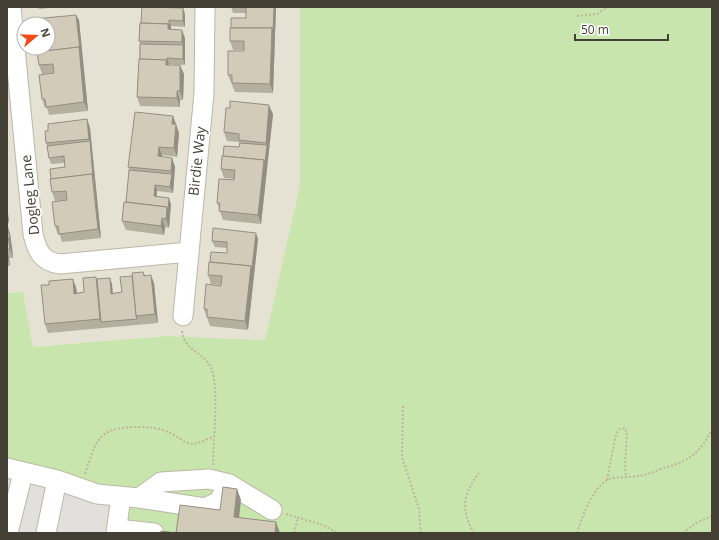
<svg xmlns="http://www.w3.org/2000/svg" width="719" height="540" font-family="'Open Sans',sans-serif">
  <rect width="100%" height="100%" fill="#f2efe4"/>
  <path fill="#e5e1d3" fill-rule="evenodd" d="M7 7H300V185L265 340 167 336 33 347 23 292 7 293ZM24 24H48V48H24Z"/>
  <path fill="#c8e5ae" d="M300 7H712V533H7V293L23 292 33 347 167 336 265 340 300 185Z"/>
  <path fill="#e2e0dd" d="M7 479 125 503 122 533H7Z"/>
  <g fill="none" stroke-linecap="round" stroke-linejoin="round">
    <g stroke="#bdb7a7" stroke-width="21">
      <g id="minor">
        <path d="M11 7 33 234C37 251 42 262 60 264L189 252"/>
        <path d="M183 316 204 93 205 7"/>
        <path d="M7 468 57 480 97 494 139 498 205 508 218 502 229 484"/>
        <path d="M139 498 161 482 209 479 229 484 272 510"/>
        <path d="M117 529 154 533"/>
        <path d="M8 533 23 473"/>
        <path d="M46 533 57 480"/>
        <path d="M116 533 121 497"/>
      </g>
    </g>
    <g stroke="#beb499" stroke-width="2" stroke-dasharray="2 2" stroke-linecap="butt">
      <path d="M577 16 597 14 608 7"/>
      <path d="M182 331C185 353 205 351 212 370 219 390 213 442 213 465"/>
      <path d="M403 406 402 457 419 509 421 533"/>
      <path d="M85 474C96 441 97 428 135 427 147 427 157 427 168 432 176 435 185 444 193 444 200 443 207 439 213 437"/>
      <path d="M607 480 616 434 620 429 625 428 627 433 625 464 626 478"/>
      <path d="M286 514 323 525 338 533"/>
      <path d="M294 533 298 517"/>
      <path d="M474 533C460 509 463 494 479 473"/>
      <path d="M577 533C582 517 592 489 607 480 615 476 628 478 637 476 645 476 653 472 661 469 688 461 698 456 712 430"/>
      <path d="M683 533 696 523 712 516"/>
    </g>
    <use href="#minor" stroke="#fff" stroke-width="19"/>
  </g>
  <g fill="#b5afa0">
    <path d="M38 7H60L39 9Z"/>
    <path d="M231 7H276L273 93 235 92 228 75 244 51V50H233L230 41 231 28 246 18V13H233Z"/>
    <path d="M185 14V27L171 26V29L185 38V65L169 64V65L184 74 183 100H180V107L140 106 137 97 140 44 139 41 140 23Z"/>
    <path d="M76 15 79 20 88 111 49 115 47 108H45L42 99 54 73 42 74 39 65 52 40 51 36H48V24Z"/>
    <path d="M273 114 261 224 223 220 217 203 234 180V179L224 178 221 169 223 156 239 147V142L227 141 224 132Z"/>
    <path d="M173 116 179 133 177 157 162 155V157L172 158 175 167 173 193 157 191V196L171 204 169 228 165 227 164 235 126 230 122 221 126 202 129 170 128 167Z"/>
    <path d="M87 119 90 128 101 238 62 242 60 235H58L55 226 67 200 55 201 52 192 65 167 64 163 51 164 49 158 47 146 46 143 48 131Z"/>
    <path d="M7 204 9 223H7Z"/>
    <path d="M7 228 10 234 13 258H9L10 266H7Z"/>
    <path d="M256 233 258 239 248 330 210 326 204 309 221 286V285L211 284 208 275 210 262 227 253V248L215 247 212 241Z"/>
    <path d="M143 272 145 275 154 283 158 323 48 333 45 324 49 285 76 287 77 293 84 292 97 279 110 278 112 284 113 293 122 292 132 276Z"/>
  </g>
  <g fill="#948e82">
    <path d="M274 7H276L273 93 270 84 272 28Z"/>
    <path d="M183 8 185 14V27L183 21Z"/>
    <path d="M76 15 79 20 88 111 84 102Z"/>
    <path d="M169 20 171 26V38L168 29V24Z"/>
    <path d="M182 30 185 38V65L183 59V45L182 42Z"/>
    <path d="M167 58 169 64V68L166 65Z"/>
    <path d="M180 65 184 74 183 100 180 91Z"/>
    <path d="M177 91 180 100V107L177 98Z"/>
    <path d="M269 105 273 114 261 224 258 215 264 160 267 145 266 143Z"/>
    <path d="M173 116 179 133 177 157 174 148 172 124Z"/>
    <path d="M87 119 90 128 101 238 98 229 90 141 89 139Z"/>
    <path d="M159 147 162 155 161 165 158 156Z"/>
    <path d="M172 158 175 167 173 193 170 187 172 174 171 171Z"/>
    <path d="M155 185 157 191 156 202 154 196Z"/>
    <path d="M169 198 171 204 169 228 166 219 167 207Z"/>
    <path d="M7 204 9 223 7 217Z"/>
    <path d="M162 218 165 227 164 235 161 226Z"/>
    <path d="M8 228 10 234 12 246 10 240Z"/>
    <path d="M256 233 258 239 248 330 245 321 251 266Z"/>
    <path d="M8 237 12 246 13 258 10 249Z"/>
    <path d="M7 252 9 258 10 266 7 257Z"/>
    <path d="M151 275 154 283 158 323 155 314Z"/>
    <path d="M96 277 99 285 101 322 100 319Z"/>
    <path d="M110 278 112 284 113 300 111 294Z"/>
    <path d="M73 279 76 287 78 302 74 294Z"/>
    <path d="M237 489 241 500 238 528 234 517Z"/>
    <path d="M276 522 280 533H275Z"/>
  </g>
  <g fill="#d3cbba" stroke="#948e82">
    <path d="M142 7 183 8V21L169 20V26L168 24 141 23Z"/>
    <path d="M238 7H274L273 31 272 28H231V18H246V7Z"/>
    <path d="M76 15 80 50 79 47 38 52 37 48H48V41L52 40 51 29 48 30V24H35L34 19Z"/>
    <path d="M140 23 168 24V29L182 30V42L139 41Z"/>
    <path d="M230 28H272L270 84 232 83V75H228V51H244V41H230Z"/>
    <path d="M140 44 183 45V59L167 58V62L166 60 140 59Z"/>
    <path d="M79 47 84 102 46 107 45 99H42L39 75 54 73 53 64 39 65 37 52Z"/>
    <path d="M139 59 166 60V65H180V91H177V98L137 97Z"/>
    <path d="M230 101 269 105 266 143 239 140V134L224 132 226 108H230Z"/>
    <path d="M135 112 173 116 172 124H176L174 148 159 147 158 156 172 158 171 171 128 167Z"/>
    <path d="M87 119 89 139 46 143 45 131H48V124Z"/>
    <path d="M90 141 93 177 92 174 51 179 50 169 65 167 64 156 49 158 47 146Z"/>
    <path d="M240 143 267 145 265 162 264 160 223 156 224 146 239 147Z"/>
    <path d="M222 156 264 160 258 215 219 211 220 203H217L219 179 234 180 235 170 221 169Z"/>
    <path d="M129 170 172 174 170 187 155 185 154 196 169 198 168 210 167 207 126 202Z"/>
    <path d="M92 174 98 229 59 234 58 226H55L52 202 67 200 66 191 52 192 50 179Z"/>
    <path d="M124 202 167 207 166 219 162 218 161 226 122 221Z"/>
    <path d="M7 228H8L10 240 8 237H7Z"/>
    <path d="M213 228 256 233 252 268 251 266 210 262 211 252 227 253V242L212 241Z"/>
    <path d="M7 237H8L10 249H7Z"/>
    <path d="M209 262 251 266 245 321 207 317V309H204L206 284 221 286 222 276 208 275Z"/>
    <path d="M143 272 144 276 151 275 155 314 136 316 132 273Z"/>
    <path d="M132 276 136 316 137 319 101 322 97 279 110 278 111 294 122 292 120 277Z"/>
    <path d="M96 277 100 319 45 324 41 285H49V281L73 279 74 294 84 292 83 278Z"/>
    <path d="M223 487 237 489 234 517 276 522 275 533H160L161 531 176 533 180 505 220 510Z"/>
  </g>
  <g text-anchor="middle" stroke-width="4" stroke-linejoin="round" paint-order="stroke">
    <g font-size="14" fill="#443f34" stroke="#fff">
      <text transform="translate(197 161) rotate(-84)" y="5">Birdie Way</text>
      <text transform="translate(30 195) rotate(-96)" y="5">Dogleg Lane</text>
    </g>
  </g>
  <rect width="719" height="540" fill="none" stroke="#443f34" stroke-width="16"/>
  <g transform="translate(36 36) rotate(71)"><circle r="19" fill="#ffffff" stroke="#b4b2ae"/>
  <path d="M0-3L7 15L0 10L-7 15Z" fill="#f34a1a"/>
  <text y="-6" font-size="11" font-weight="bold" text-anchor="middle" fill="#443f34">N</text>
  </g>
  <path d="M575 34v6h93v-6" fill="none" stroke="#443f34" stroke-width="2"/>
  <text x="581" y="34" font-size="12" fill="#443f34" stroke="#ffffff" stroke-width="3" paint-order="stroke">50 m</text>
</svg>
